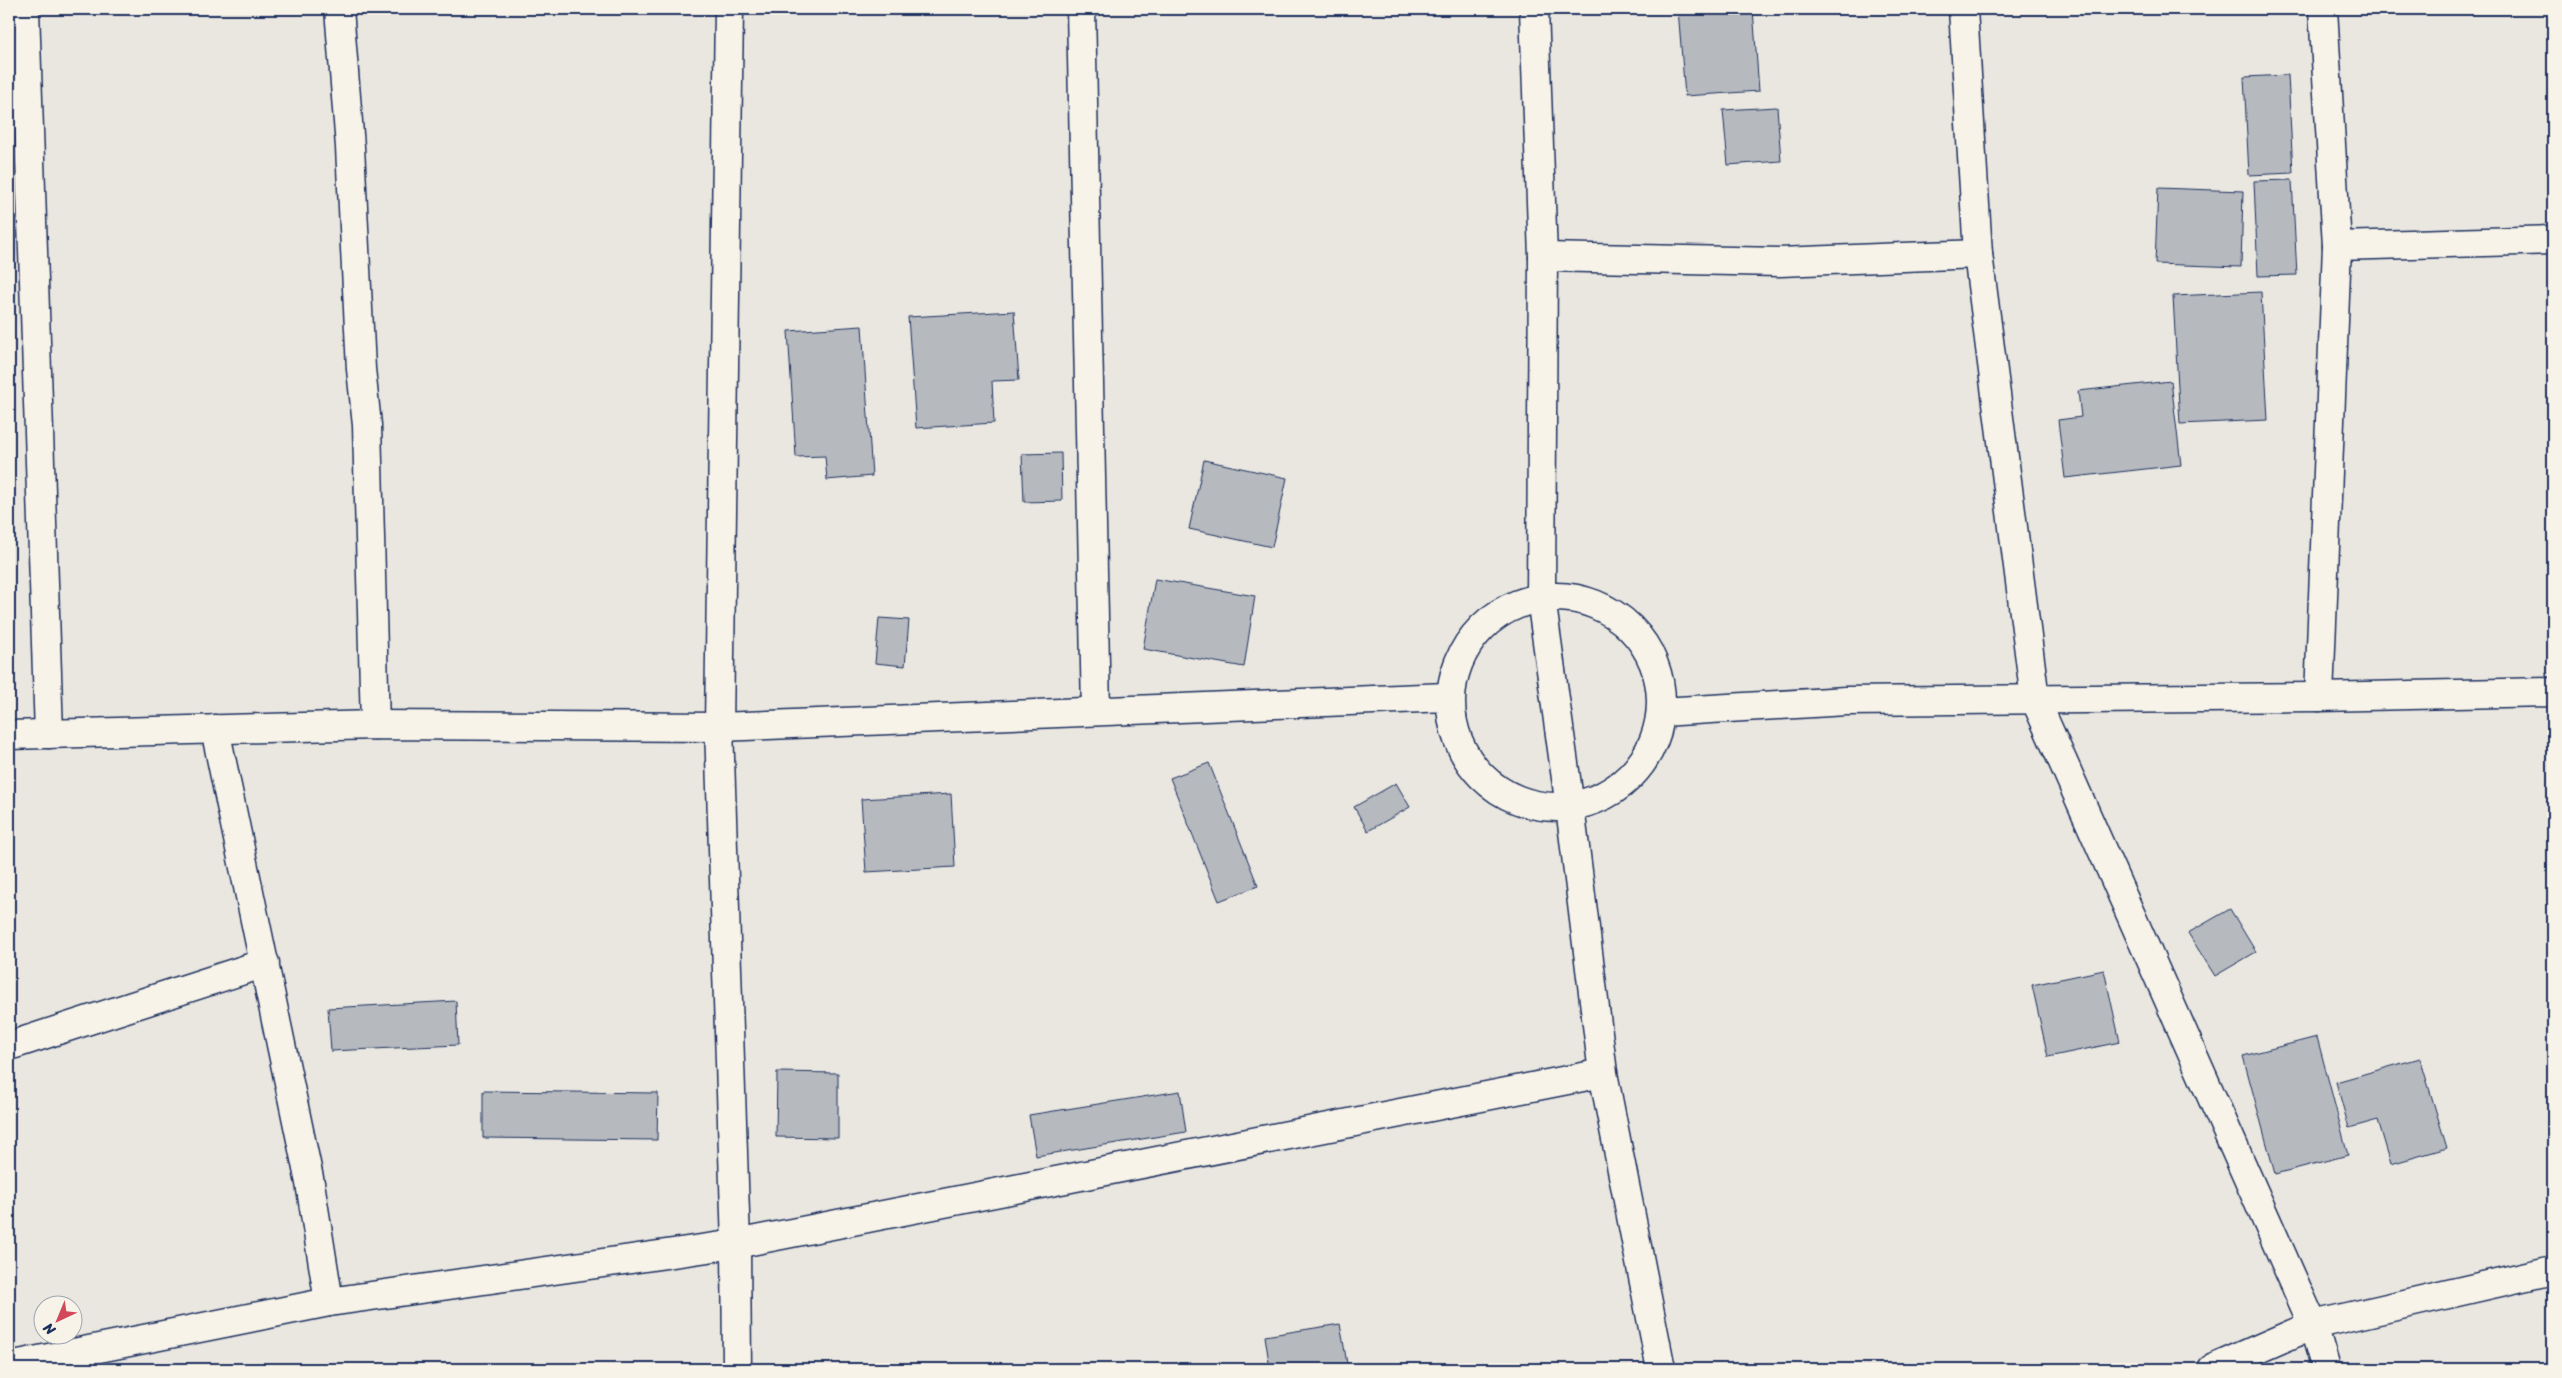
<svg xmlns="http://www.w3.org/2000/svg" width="2562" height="1378" font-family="Sriracha,sans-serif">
  <rect width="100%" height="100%" fill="#eae7e0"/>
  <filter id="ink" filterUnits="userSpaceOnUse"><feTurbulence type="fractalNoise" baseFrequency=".02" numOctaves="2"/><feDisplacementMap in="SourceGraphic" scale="10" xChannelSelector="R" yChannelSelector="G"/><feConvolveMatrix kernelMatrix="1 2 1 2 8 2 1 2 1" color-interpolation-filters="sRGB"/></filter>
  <g filter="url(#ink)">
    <g fill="#b6babf" stroke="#1b2f5e">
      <path d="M1678 9H1753L1759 91 1685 96Z"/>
      <path d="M2288 75 2293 173 2249 175 2244 77Z"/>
      <path d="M1777 107 1781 161 1728 165 1723 110Z"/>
      <path d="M2292 180 2297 275 2258 276 2254 181Z"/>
      <path d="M2158 188 2243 191 2241 267 2155 264Z"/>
      <path d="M2261 292 2268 420 2180 424 2173 296Z"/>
      <path d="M1014 311 1019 380 992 381 994 423 916 428 908 317Z"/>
      <path d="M862 326 872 476 827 480 825 456 796 457 788 331Z"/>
      <path d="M2171 381 2181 465 2065 478 2058 420 2081 417 2078 391Z"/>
      <path d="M1061 453 1062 501 1024 502 1022 454Z"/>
      <path d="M1204 460 1287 478 1272 547 1189 529Z"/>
      <path d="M1155 579 1255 596 1244 667 1143 649Z"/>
      <path d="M879 618 909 620 905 666 875 663Z"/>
      <path d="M1209 763 1258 886 1219 901 1170 778Z"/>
      <path d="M1396 783 1410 807 1368 831 1354 807Z"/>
      <path d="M951 794 955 867 866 872 861 799Z"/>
      <path d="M2230 909 2256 952 2215 976 2188 933Z"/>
      <path d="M2104 970 2120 1042 2048 1057 2032 985Z"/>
      <path d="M456 1001 458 1045 331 1051 328 1008Z"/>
      <path d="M2317 1037 2348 1155 2275 1174 2243 1056Z"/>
      <path d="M2420 1058 2447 1148 2391 1164 2378 1120 2349 1128 2336 1082Z"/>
      <path d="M777 1072 838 1073V1138L776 1137Z"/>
      <path d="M483 1091 658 1093 657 1140 483 1138Z"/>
      <path d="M1180 1091 1186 1132 1036 1156 1029 1115Z"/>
      <path d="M1340 1324 1348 1369H1270L1265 1336Z"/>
    </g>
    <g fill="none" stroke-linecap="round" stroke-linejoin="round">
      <g stroke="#1b2f5e" stroke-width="31">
        <g id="street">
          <path d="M25 9 49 734"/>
          <path d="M339 9 350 147 361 369 367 425 375 725"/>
          <path d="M729 9 719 727 736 1244 737 1369"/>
          <path d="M1081 9 1096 711"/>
          <path d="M1963 9 1978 254 2035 699 2313 1325 2326 1369"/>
          <path d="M2337 246 2553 240"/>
          <path d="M1543 257 1780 262 1978 254"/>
          <path d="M2319 697 2337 246 2323 9"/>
          <path d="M1661 712 1846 701 2319 697 2553 692"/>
          <path d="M215 729 310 1183 329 1302"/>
          <path d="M9 735 375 725 719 727 1447 697"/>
          <path d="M9 1046 265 963"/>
          <path d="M9 1366 329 1302 736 1244 1603 1073"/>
          <path d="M2212 1369 2313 1325 2553 1270"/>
        </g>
      </g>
      <g stroke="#1b2f5e" stroke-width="31">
        <g id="secondary">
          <path d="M1534 9 1543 257 1541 598 1570 807 1603 1073 1661 1369"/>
          <circle cx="1556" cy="702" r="105"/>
        </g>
      </g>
      <use href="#street" stroke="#f7f3e8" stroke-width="28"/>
      <use href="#secondary" stroke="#f7f3e8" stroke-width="28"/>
    </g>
  </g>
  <rect width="2562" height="1378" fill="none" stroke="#f7f3e8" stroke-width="30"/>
  <rect x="15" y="15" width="2532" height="1348" fill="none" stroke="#1b2f5e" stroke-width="2" filter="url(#ink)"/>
  <g transform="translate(58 1320) rotate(224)"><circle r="24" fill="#f7f3e8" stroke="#9fa5b1"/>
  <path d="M0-4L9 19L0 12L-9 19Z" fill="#d1495b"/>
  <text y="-8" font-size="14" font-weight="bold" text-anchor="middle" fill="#1b2f5e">N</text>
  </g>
</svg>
